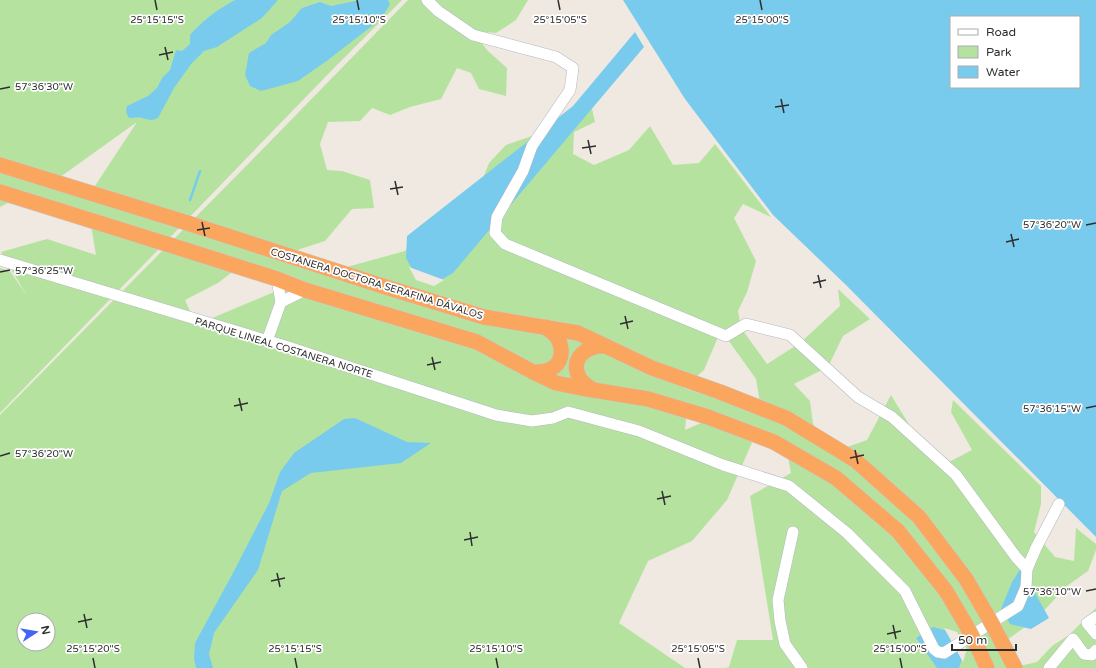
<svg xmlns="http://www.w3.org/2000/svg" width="1096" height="668" font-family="'Varela Round',sans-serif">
  <rect width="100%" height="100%" fill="#efe9e1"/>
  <g fill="#b5e39f" fill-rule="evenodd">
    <path d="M0 0H402L333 69 0 413V268L10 271 27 296 1 252 47 239 96 255 89 213 27 193 0 207ZM137 122 87 198 45 184 63 175Z"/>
    <path d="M408 0H528L516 20 496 33 472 31 488 51 507 68 506 96 479 89 471 73 457 68 441 99 410 107 390 115 372 108 360 121 328 122 320 144 327 170 342 171 370 180 374 208 352 209 325 241 294 251 325 273 405 251 437 214 477 193 489 163 506 145 529 137 561 121 590 100 595 122 574 132 573 154 594 165 629 150 650 126 673 165 699 163 715 144 771 217 743 204 734 218 756 261 747 292 738 311 741 328 767 364 800 343 840 306 838 289 870 319 843 336 828 367 794 384 810 401 813 424 827 448 833 452 867 440 891 395 919 441 949 462 972 450 951 412 953 400 1041 486V504L1034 532 1055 557 1074 561 1076 528 1096 544V550L1088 571 1067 586 1036 619 1003 643 1008 668H992L988 661 977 668H726L729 667 737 640H773L750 496 791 473 785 441 754 438 727 500 692 541 648 561 619 623 685 668H0V415L252 160ZM244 263 300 281 210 319 191 313 185 300 218 283ZM721 330 756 379 761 409H748L684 388 704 370ZM687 409 719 415 685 430ZM24 620H48V644H24Z"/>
    <path d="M1096 608V668H1011L1037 662 1052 646 1069 635Z"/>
  </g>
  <g fill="#78cbed" fill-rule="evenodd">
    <path d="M235 0H278L262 18 217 47 204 51 192 63 174 88 158 118C151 121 149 120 142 118 139 117 133 118 129 118L126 112 127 106 148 96 157 88 162 78 170 70 176 50 182 51 190 44V35C203 20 218 9 235 0Z"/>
    <path d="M360 0H388L390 4 383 16 372 26 328 60 298 81 261 91 250 86 245 75 249 53 266 43 271 35 290 22 302 8 320 2 331 6Z"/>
    <path d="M623 0H1096V537L846 285 773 215 685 99ZM951 17H1079V87H951Z"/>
    <path d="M635 32 644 47 453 273 434 284 417 278 406 258 407 236 573 106Z"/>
    <path d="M355 418 407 442 431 443 401 463 311 473 282 491 258 570 214 633 209 654 213 668H196L194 659 195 643 234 571 269 503 280 472 294 453 344 419Z"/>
    <path d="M1021 568 1049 618 1031 629 1010 624 1001 609 1012 582Z"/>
    <path d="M933 627 956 633 965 650 959 668H937L916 638Z"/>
  </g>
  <g fill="#efe9e1">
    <path d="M409 267 444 280 434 286 416 280Z"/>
    <path d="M944 628 957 632 967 649 963 662Z"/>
  </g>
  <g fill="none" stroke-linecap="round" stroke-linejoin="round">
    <path stroke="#78cbed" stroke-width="2.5" d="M190 200 200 171"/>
    <g stroke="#b4b7c1" stroke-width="12">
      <g id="minor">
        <path d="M427 0 438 11 473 35 556 57 573 68 570 90 532 146 523 171 497 217 495 233 505 244 726 336 746 324 790 335 858 397 892 417 956 475 1016 557 1027 569"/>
        <path d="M0 260 285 346 496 415 532 421 553 418 568 412 639 431 723 465 789 486 847 533 905 591 934 649 938 652 944 653 1018 606 1026 587 1027 569 1036 548 1059 504"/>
        <path d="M281 302 305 290"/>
        <path d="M267 341 281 302 277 279"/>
        <path d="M793 532 778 600 780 621 785 644 802 668"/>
        <path d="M1096 617 1087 623 1096 634"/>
        <path d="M1049 668 1073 639 1084 654 1092 655 1096 650"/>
      </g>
    </g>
    <g stroke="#c9c9c9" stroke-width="16">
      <g id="highway">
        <path d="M0 165 181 221 392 289 484 317 578 333 652 368 720 392 786 418 855 460 919 517 966 579 987 615"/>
        <path d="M0 192 208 257 277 279 305 290 477 342 533 372 556 383 581 388 648 399 708 417 774 442 836 478 898 531 946 591 966 625"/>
        <path d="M533 372C540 372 549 371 554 367 564 359 563 344 555 335 552 332 548 329 545 327"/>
        <path d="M593 390C588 386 582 383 579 377 569 358 588 345 605 346"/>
        <path d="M999 637 1015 668"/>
        <path d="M978 648 987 668"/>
      </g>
    </g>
    <use href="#minor" stroke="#fff" stroke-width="11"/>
    <use href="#highway" stroke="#fba65f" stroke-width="15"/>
    <g stroke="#c9c9c9" stroke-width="16" stroke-linecap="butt">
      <g id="highway-bridge">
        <path d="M987 615 999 637"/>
        <path d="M966 625 978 648"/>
      </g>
    </g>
    <use href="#highway-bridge" stroke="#fba65f" stroke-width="15"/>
  </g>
  <path fill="none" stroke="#2e2e2e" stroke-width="1.5" d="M155 0 157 10M357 0 359 10M558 0 560 10M760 0 762 10M165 47 168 60M159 55 173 52M0 89 10 87M781 99 784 113M775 107 789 105M588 140 591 154M582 148 596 146M395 181 398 195M390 189 403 187M202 222 205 236M1086 225 1096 223M197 230 210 228M1011 234 1014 247M1006 242 1019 239M0 272 10 270M818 275 821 288M813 283 826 280M625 316 628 329M620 324 633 321M432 357 435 370M427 365 441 362M239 398 242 411M234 406 248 403M1086 408 1096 406M855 450 858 464M0 456 10 453M850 458 864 455M662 491 665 505M657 499 671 496M470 532 472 546M464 540 478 537M277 573 280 587M271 581 285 578M1086 591 1096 589M84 614 87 628M78 622 92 619M893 625 896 639M887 634 901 631M93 658 95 668M295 658 297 668M496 658 498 668M698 658 700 668M900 658 902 668"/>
  <g text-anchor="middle" stroke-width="3.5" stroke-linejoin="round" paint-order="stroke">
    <g font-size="10" fill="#2e2e2e" stroke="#fff">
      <text transform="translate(377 283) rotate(17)" y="4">COSTANERA DOCTORA SERAFINA DÁVALOS</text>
      <text transform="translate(284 347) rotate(17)" y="4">PARQUE LINEAL COSTANERA NORTE</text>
    </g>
  </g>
  <g font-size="10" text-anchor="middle" fill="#2e2e2e" stroke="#fff" stroke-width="3.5" stroke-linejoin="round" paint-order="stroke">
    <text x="157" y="23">25°15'15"S</text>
    <text x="359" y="23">25°15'10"S</text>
    <text x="560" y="23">25°15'05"S</text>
    <text x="762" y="23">25°15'00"S</text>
    <text x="44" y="90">57°36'30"W</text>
    <text x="1052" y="228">57°36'20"W</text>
    <text x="44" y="274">57°36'25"W</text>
    <text x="1052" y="412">57°36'15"W</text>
    <text x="44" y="457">57°36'20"W</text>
    <text x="1052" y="595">57°36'10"W</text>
    <text x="93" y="652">25°15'20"S</text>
    <text x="295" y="652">25°15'15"S</text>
    <text x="496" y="652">25°15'10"S</text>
    <text x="698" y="652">25°15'05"S</text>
    <text x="900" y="652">25°15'00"S</text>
  </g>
  <rect x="950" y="16" width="130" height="72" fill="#ffffff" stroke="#ababab"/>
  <rect x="958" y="29" width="20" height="6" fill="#ffffff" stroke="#ababab"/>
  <text x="986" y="36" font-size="12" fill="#2e2e2e">Road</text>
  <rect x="958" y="46" width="20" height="12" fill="#b5e39f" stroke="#ababab"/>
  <text x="986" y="56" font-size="12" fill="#2e2e2e">Park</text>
  <rect x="958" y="66" width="20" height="12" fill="#78cbed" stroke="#ababab"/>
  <text x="986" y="76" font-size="12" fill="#2e2e2e">Water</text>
  <g transform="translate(36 632) rotate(78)"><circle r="19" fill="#ffffff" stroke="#ababab"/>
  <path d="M0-3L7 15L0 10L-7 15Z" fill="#4663f7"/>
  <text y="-6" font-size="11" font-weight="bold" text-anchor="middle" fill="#2e2e2e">N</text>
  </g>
  <path d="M952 644v6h64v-6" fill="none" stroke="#2e2e2e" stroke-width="2"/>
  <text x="958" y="644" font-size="12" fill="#2e2e2e" stroke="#ffffff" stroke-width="3" paint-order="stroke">50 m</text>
</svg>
